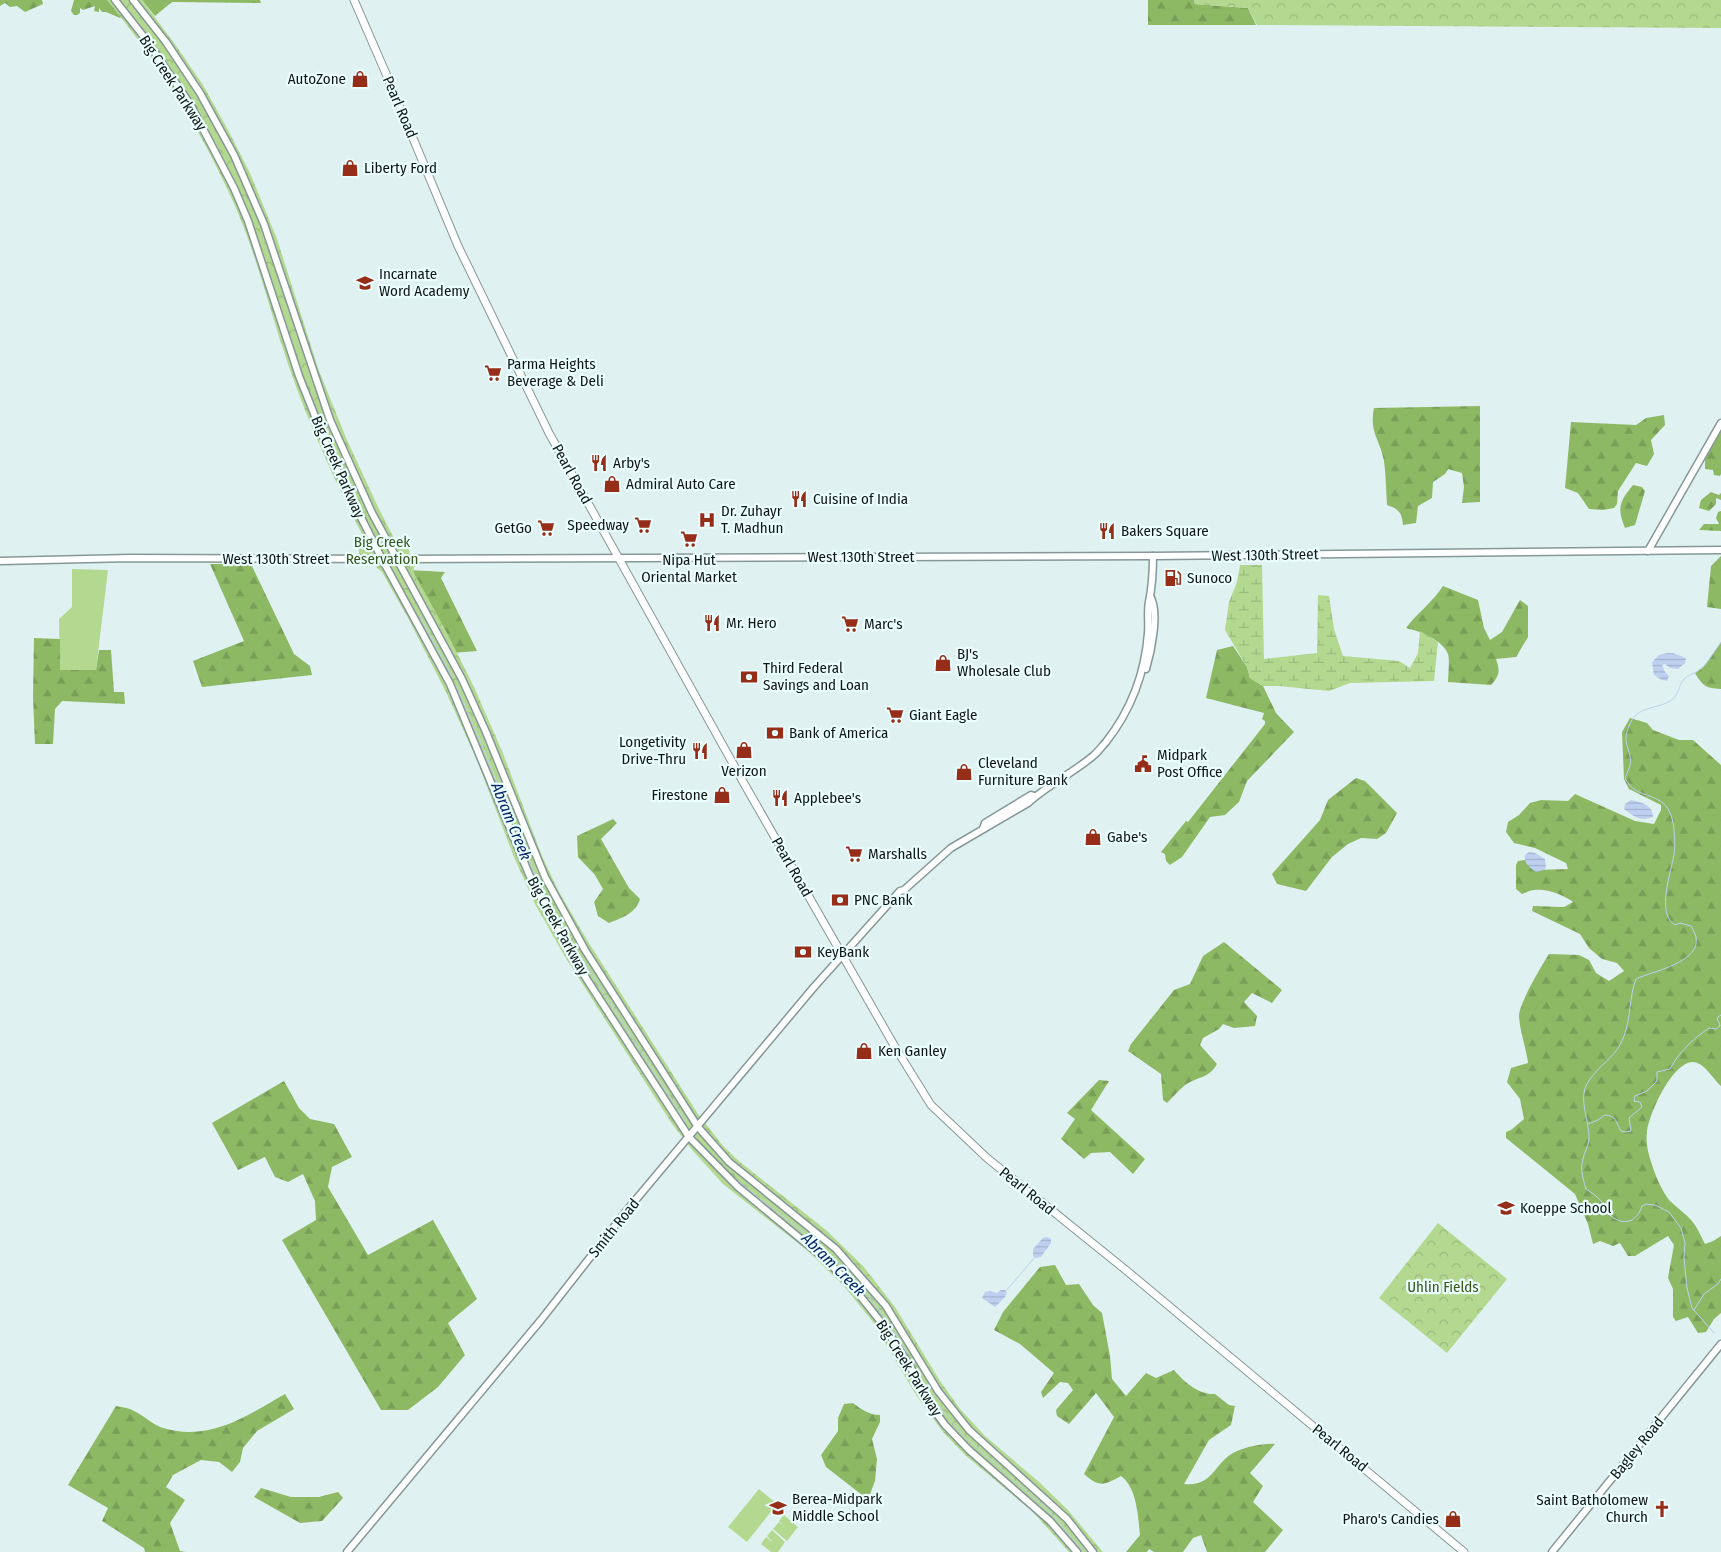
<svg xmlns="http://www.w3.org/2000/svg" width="1721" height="1552" font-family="'Fira Sans Condensed',sans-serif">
  <defs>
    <pattern id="forest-firs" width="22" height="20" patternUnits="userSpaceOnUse" patternTransform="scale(1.25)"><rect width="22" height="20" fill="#8db965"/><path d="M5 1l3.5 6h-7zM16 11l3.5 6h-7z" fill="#799e57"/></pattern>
    <pattern id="wetland-marsh" width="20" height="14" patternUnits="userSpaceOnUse" patternTransform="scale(1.25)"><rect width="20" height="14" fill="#b3d991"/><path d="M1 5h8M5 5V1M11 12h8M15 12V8" fill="none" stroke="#99ba7c"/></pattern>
    <pattern id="park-crowns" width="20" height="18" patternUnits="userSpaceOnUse" patternTransform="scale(1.25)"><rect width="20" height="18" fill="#b3d991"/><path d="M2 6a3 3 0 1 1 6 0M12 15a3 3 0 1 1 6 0" fill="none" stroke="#99ba7c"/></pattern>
    <pattern id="water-rules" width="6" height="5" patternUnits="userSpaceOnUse" patternTransform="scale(1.25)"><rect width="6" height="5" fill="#bed0f0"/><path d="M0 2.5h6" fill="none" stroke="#a2b2cd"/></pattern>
  </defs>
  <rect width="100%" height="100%" fill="#dff2f1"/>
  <g fill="#b3d991">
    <path d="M72 569 108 570 96 670H60L59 619 72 607Z"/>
    <path d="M759 1489 777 1504 747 1542 728 1527Z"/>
    <path d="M784 1515 798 1527 787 1541 773 1529 779 1522 785 1527 779 1521Z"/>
    <path d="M772 1530 785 1542 778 1552H771L761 1544 766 1537 774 1543 767 1536Z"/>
  </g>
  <g fill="url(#forest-firs)">
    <path d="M0 0H42L43 4 25 12 17 6 10 7 5 3 0 6Z"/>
    <path d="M74 0H122L124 14 120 18 106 12H102L99 8V12L94 11 95 6 83 10 80 8V13L77 15H74L71 11Z"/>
    <path d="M142 0H260L261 3 172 2 155 16Z"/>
    <path d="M1148 0H1194L1195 4 1248 8 1256 25H1148Z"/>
    <path d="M1480 406V502L1462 503 1464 487 1462 473 1448 469 1445 474 1433 482 1432 498 1418 506 1416 523 1403 525C1402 513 1399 509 1387 505 1386 491 1386 475 1384 461 1380 439 1369 433 1374 408Z"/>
    <path d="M1664 415 1665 425 1651 440 1654 454 1647 466 1636 463 1618 491 1617 504 1614 508 1603 510 1589 509 1578 493 1565 488 1571 422 1636 425 1646 418Z"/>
    <path d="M1721 430V474L1720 476 1714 475 1713 470 1705 469V457Z"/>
    <path d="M1633 485 1642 487 1645 491 1635 525 1625 528C1617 508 1619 502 1633 485Z"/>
    <path d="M1711 492 1719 495 1721 493V500L1716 498V504L1709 511 1699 508 1701 500Z"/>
    <path d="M1721 511V531L1699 530 1704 524H1719L1716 518 1718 512Z"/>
    <path d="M1721 556V609L1707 607 1711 566Z"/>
    <path d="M210 564H251L294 654 310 666 312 675 202 687 193 661 244 641Z"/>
    <path d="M408 570 445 572 441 578 477 651 452 653Z"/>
    <path d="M1443 586 1478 600 1484 628 1490 640 1502 632 1520 600 1528 606V637L1516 657 1496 659C1500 671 1500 675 1491 685L1448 682C1448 674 1450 662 1448 654 1443 640 1419 631 1406 628 1418 612 1432 603 1443 586Z"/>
    <path d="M34 638 60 639V670H96L99 650H111L114 692H124L125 704 62 701 55 709 53 744H35L33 697Z"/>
    <path d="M1721 642V689C1705 688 1703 686 1695 673L1704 666Z"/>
    <path d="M1233 646 1247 667 1250 678 1263 686 1276 713 1294 732 1247 781 1239 802 1225 815 1210 817 1182 857 1170 865 1166 861 1165 854 1161 852 1186 821 1188 822 1265 724V721L1262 719 1264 713 1206 698 1217 650Z"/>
    <path d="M1630 718 1647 723 1653 730 1679 740H1693L1721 765V1086C1712 1078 1705 1063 1693 1062 1672 1062 1649 1114 1647 1132 1646 1137 1647 1146 1648 1151 1652 1167 1659 1187 1669 1200 1676 1207 1685 1213 1692 1221 1697 1227 1701 1236 1705 1244L1713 1241 1721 1236V1313L1714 1319 1706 1332 1698 1333 1688 1317 1676 1321 1673 1317V1289L1668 1278 1674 1245 1668 1236 1635 1256H1628L1620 1243 1613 1246 1600 1241 1593 1244 1588 1224 1575 1194 1506 1138V1132L1511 1130 1524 1119 1520 1099 1507 1082 1511 1068 1528 1063C1526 1047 1520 1032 1519 1017 1518 1005 1542 965 1549 954L1579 955 1589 960 1596 973 1609 981 1624 971 1617 963 1602 959 1589 948 1580 934 1532 911 1533 906 1564 907 1573 902C1564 895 1546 888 1534 890 1530 890 1526 893 1522 894L1516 889V865L1518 861 1525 860 1536 870 1568 869 1566 863 1535 848 1514 843 1506 832 1508 822 1519 815 1530 803 1541 800 1568 801 1575 794 1635 821 1654 824 1661 810V805L1629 789 1624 779 1622 732Z"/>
    <path d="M1356 778 1365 781 1397 813 1386 833 1377 839 1361 838 1348 844 1332 857 1306 891 1277 884 1272 874 1320 820 1328 800Z"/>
    <path d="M613 819 617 823 601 839 629 888 640 899C636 913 622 918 609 923L598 916 594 902 603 889 595 875 578 857 577 836Z"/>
    <path d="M1224 942 1282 990 1272 1003 1252 993 1244 1002 1257 1016 1255 1026 1234 1028 1223 1024 1219 1029 1203 1038 1200 1045 1217 1064C1209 1079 1197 1076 1184 1086 1178 1091 1172 1098 1167 1103L1163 1100 1161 1074 1128 1051 1131 1044 1174 990 1190 984 1203 956Z"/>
    <path d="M1099 1080 1109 1081 1091 1110 1145 1159 1133 1174 1110 1152 1091 1153 1084 1159 1061 1139 1075 1119 1067 1113Z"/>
    <path d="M284 1081 299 1108 310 1119 334 1124 352 1157 332 1167 328 1187 368 1255 433 1220 477 1299 448 1323 465 1355 438 1387 408 1410H381L282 1240 316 1220 315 1201 303 1174 288 1182 275 1177 265 1157 238 1170 212 1123Z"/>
    <path d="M1055 1265 1066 1285 1079 1284 1093 1305 1102 1313 1110 1356 1112 1379 1126 1396 1146 1373 1156 1378 1174 1370C1184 1382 1199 1395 1215 1394L1229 1405 1235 1406 1231 1425 1209 1440 1184 1484C1214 1487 1214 1462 1235 1452 1246 1447 1263 1443 1275 1444L1250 1473 1263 1486 1253 1502 1283 1530 1265 1552H1207L1201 1535 1193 1538 1183 1552H1154L1149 1549 1147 1552H1126L1140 1535C1138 1516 1137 1488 1121 1476 1104 1485 1100 1488 1084 1474L1114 1417 1096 1393 1069 1424 1057 1416 1056 1410 1073 1390 1068 1383 1060 1382 1043 1398 1041 1392 1054 1373 1020 1344 994 1330 1003 1312 1040 1267Z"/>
    <path d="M285 1394 294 1409 257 1431 243 1448 240 1462 232 1472 219 1462 201 1460 173 1475 166 1487 185 1500 170 1523 180 1551 186 1552H145L144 1548 102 1521 108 1508 68 1485 116 1406C121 1407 129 1408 134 1411 143 1415 151 1423 160 1427 208 1443 245 1417 285 1394Z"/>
    <path d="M853 1403C861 1409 869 1415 880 1415V1422L872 1439 877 1459 875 1481 870 1494 862 1495 826 1467 821 1455 838 1431V1418L844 1404Z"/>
    <path d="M261 1488 291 1497H319L338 1492 343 1498 322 1521 300 1523 254 1497Z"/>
  </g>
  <path fill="url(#wetland-marsh)" d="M1240 565H1262L1264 659 1317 653 1318 595 1329 596 1334 629 1343 656 1399 661 1410 668 1418 653 1420 631 1438 642 1434 681 1350 683 1329 691 1279 686H1263L1250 678 1247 667 1225 630 1229 602 1237 582Z"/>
  <g fill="url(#park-crowns)">
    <path d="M107 0H142L177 47 203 85 228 130 250 173 277 239 319 371 347 440 378 507 396 542 402 547 409 548 410 558H419V564L414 567V573L446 631 474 687 502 751 542 856 558 890 587 940 698 1114 724 1147 740 1162 826 1230 863 1266 895 1307 940 1381 961 1410 985 1436 1039 1482 1067 1509 1103 1552H1069L1032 1511 965 1455 943 1432 916 1395 873 1322 843 1285 808 1251 723 1184 693 1151 672 1124 564 955 535 904 514 857 476 758 446 692 409 620 382 572 375 566 366 564V558H359V548L364 546 365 540C336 484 310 427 289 367 269 310 256 250 230 195 198 124 156 60 107 0Z"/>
    <path d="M1194 0H1721V28L1257 25 1248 8 1195 4Z"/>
    <path d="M1438 1223 1507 1279 1447 1353 1379 1298Z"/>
  </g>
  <g fill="url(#water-rules)">
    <path d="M1667 653H1673L1686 658 1685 663 1678 669 1670 668 1665 664 1662 665 1665 672 1669 676 1667 681 1662 680 1654 675 1652 662 1659 655Z"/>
    <path d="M1631 800C1641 802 1653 805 1653 817 1639 822 1634 816 1624 809L1625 804Z"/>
    <path d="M1529 852 1535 853 1545 859 1546 867 1544 870 1536 872C1529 867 1524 864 1525 855Z"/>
    <path d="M1047 1237 1051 1239V1243L1041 1257 1036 1258 1033 1256V1249L1043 1238Z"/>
    <path d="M1001 1290H1005L1007 1293 1005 1297 995 1307 982 1298 985 1292 990 1291 997 1293Z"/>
  </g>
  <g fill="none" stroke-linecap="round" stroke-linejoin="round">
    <g stroke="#bed0f0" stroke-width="1">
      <path d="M420 616 452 677"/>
      <path d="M456 686C498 774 524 869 577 952"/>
      <path d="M581 957 685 1121"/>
      <path d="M1588 1124 1598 1120 1605 1115C1617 1116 1615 1121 1621 1131L1626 1132 1631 1131 1629 1118 1642 1107 1640 1102 1634 1101 1635 1096 1647 1091 1657 1081V1072L1670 1069C1679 1052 1693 1039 1709 1028L1716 1029 1720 1026 1719 1022 1717 1020 1718 1017 1721 1015"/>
      <path d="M736 1179C762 1202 791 1221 818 1244 857 1278 891 1320 914 1367"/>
      <path d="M1005 1292 1035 1257"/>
      <path d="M1694 1310 1704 1294 1718 1284 1721 1279"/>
      <path d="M1714 1333 1692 1308 1687 1288 1684 1258 1685 1243 1681 1228 1669 1212 1655 1205 1646 1204 1642 1206C1637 1221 1625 1227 1611 1216 1607 1212 1605 1206 1602 1202 1597 1196 1592 1193 1586 1189 1583 1179 1580 1169 1583 1159 1584 1153 1588 1147 1589 1140 1590 1123 1578 1099 1587 1084 1599 1063 1615 1060 1624 1036 1631 1018 1629 997 1636 979 1652 971 1701 963 1696 937 1695 934 1693 929 1691 926L1680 923 1675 925C1656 914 1671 872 1674 855 1675 848 1675 839 1674 831 1674 823 1670 808 1663 803 1649 792 1635 797 1625 778 1628 771 1632 764 1630 756 1627 743 1623 741 1629 726 1637 704 1657 711 1673 699 1678 695 1679 685 1684 679 1689 674 1697 673 1703 667 1710 660 1715 650 1721 642"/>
      <path d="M919 1377 929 1392"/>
      <path d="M933 1399 964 1436 1051 1513 1084 1552"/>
    </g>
    <g stroke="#869797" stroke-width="9">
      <g id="secondary">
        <path d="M115 0 144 37 190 104 234 188 248 221 299 376 334 464 382 559 450 684 531 879 573 958 689 1137 738 1187 825 1259 853 1287 884 1326 914 1373 926 1399 945 1425 969 1450 1050 1521 1077 1552"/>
        <path d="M133 0 166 42 200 93 234 155 264 224 330 420 372 513 462 679 486 732 545 877 585 950 698 1127 729 1162 836 1249 886 1306 938 1391 969 1430 1067 1519 1093 1552"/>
        <path d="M1648 551 1721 423"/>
        <path d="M0 561 130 558 398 559 1153 556 1721 550"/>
        <path d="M1146 669C1151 652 1159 615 1151 598"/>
        <path d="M983 829 985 823 1031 795 1034 796"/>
        <path d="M347 1552 541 1320 628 1209 814 987 900 891 904 890 951 848 1028 803C1046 786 1073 773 1093 756 1098 752 1102 746 1106 742 1131 710 1145 673 1148 633 1149 623 1147 611 1149 602 1152 587 1153 572 1153 556"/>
        <path d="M1552 1552 1721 1344"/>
      </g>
    </g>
    <g stroke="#869797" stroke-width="9">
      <path id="primary" d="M354 0 387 76 458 246 549 433 746 787 895 1047 931 1105 987 1158 1127 1271 1464 1552"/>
    </g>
    <use href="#secondary" stroke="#fff" stroke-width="6"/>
    <use href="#primary" stroke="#fff" stroke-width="7"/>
  </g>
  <defs>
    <g id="shop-bare" transform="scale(1.35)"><path d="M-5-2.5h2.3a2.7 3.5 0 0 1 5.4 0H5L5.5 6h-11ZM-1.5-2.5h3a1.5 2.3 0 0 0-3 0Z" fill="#962d19" stroke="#ecffff" stroke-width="2.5" paint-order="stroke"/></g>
    <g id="school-bare" transform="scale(1.35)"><path d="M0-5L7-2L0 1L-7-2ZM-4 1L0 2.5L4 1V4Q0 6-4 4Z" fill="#962d19" stroke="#ecffff" stroke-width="2.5" paint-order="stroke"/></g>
    <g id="supermarket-bare" transform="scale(1.35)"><path d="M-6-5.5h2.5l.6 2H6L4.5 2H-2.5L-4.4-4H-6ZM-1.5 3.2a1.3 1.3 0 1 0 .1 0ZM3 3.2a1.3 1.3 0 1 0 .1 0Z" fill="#962d19" stroke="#ecffff" stroke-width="2.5" paint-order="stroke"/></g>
    <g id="restaurant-bare" transform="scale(1.35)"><path d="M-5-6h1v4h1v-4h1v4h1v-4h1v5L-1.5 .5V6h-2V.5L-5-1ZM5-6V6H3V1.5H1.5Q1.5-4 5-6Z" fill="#962d19" stroke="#ecffff" stroke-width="2.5" paint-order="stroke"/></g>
    <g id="hospital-bare" transform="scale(1.35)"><path d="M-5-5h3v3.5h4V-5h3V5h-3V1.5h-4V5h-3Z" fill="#962d19" stroke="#ecffff" stroke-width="2.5" paint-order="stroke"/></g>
    <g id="fuel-bare" transform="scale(1.35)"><path d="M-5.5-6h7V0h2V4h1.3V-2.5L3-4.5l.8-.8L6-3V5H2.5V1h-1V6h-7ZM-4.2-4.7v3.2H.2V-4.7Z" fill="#962d19" stroke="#ecffff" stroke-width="2.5" paint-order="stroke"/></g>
    <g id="bank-bare" transform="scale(1.35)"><path d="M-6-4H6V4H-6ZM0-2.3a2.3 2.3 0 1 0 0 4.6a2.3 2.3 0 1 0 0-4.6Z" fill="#962d19" stroke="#ecffff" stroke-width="2.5" paint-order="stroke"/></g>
    <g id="civic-bare" transform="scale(1.35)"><path d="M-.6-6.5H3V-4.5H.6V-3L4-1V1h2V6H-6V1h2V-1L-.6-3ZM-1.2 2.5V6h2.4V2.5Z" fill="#962d19" stroke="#ecffff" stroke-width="2.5" paint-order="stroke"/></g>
    <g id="church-bare" transform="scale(1.35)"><path d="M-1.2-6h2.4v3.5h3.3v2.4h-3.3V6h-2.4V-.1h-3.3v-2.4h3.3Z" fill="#962d19" stroke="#ecffff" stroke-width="2.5" paint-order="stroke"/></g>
  </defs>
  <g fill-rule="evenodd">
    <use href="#shop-bare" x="360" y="79"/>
    <use href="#shop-bare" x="350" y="168"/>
    <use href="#school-bare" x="365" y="283"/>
    <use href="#supermarket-bare" x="493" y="373"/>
    <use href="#restaurant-bare" x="599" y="463"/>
    <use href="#shop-bare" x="612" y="484"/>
    <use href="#restaurant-bare" x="799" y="499"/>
    <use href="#hospital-bare" x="707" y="520"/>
    <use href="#supermarket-bare" x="643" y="525"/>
    <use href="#supermarket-bare" x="546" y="528"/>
    <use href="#restaurant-bare" x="1107" y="531"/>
    <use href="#supermarket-bare" x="689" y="539"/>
    <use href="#fuel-bare" x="1173" y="578"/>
    <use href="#restaurant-bare" x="712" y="623"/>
    <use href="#supermarket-bare" x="850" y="624"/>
    <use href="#shop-bare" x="943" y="663"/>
    <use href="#bank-bare" x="749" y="677"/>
    <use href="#supermarket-bare" x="895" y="715"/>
    <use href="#bank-bare" x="775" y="733"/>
    <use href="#shop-bare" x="744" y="750"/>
    <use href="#restaurant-bare" x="700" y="751"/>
    <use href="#civic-bare" x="1143" y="764"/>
    <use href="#shop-bare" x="964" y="772"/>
    <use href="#shop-bare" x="722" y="795"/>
    <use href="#restaurant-bare" x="780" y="798"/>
    <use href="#shop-bare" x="1093" y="837"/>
    <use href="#supermarket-bare" x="854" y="854"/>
    <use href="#bank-bare" x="840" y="900"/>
    <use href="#bank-bare" x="803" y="952"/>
    <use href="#shop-bare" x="864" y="1051"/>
    <use href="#school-bare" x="1506" y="1208"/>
    <use href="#school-bare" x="778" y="1508"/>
    <use href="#church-bare" x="1662" y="1509"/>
    <use href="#shop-bare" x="1453" y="1519"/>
  </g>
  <g text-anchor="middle" stroke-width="4.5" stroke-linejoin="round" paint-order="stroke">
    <g font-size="15" fill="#101616" stroke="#ecffff" text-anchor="start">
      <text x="346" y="84" text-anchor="end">AutoZone</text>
      <text x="364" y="173">Liberty Ford</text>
      <text x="379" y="279">Incarnate<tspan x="379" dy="17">Word Academy</tspan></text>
      <text x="507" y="369">Parma Heights<tspan x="507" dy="17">Beverage &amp; Deli</tspan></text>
      <text x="613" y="468">Arby's</text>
      <text x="626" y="489">Admiral Auto Care</text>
      <text x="813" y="504">Cuisine of India</text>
      <text x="721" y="516">Dr. Zuhayr<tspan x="721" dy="17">T. Madhun</tspan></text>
      <text x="629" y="530" text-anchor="end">Speedway</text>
      <text x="532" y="533" text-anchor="end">GetGo</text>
      <text x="1121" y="536">Bakers Square</text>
      <text x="689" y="565" text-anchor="middle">Nipa Hut<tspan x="689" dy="17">Oriental Market</tspan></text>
      <text x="1187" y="583">Sunoco</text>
      <text x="726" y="628">Mr. Hero</text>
      <text x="864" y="629">Marc's</text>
      <text x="957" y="659">BJ's<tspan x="957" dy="17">Wholesale Club</tspan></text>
      <text x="763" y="673">Third Federal<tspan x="763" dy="17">Savings and Loan</tspan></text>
      <text x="909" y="720">Giant Eagle</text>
      <text x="789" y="738">Bank of America</text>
      <text x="686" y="747" text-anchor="end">Longetivity<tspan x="686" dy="17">Drive-Thru</tspan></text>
      <text x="1157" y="760">Midpark<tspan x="1157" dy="17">Post Office</tspan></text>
      <text x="978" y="768">Cleveland<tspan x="978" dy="17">Furniture Bank</tspan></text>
      <text x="744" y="776" text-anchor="middle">Verizon</text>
      <text x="708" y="800" text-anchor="end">Firestone</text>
      <text x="794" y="803">Applebee's</text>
      <text x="1107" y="842">Gabe's</text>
      <text x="868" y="859">Marshalls</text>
      <text x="854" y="905">PNC Bank</text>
      <text x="817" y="957">KeyBank</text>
      <text x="878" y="1056">Ken Ganley</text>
      <text x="1520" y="1213">Koeppe School</text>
      <text x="792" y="1504">Berea-Midpark<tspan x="792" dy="17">Middle School</tspan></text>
      <text x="1648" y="1505" text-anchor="end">Saint Batholomew<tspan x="1648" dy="17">Church</tspan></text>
      <text x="1439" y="1524" text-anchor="end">Pharo's Candies</text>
    </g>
    <g font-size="15" fill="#101616" stroke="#ecffff">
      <text transform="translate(173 83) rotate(57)" y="5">Big Creek Parkway</text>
      <text transform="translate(400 107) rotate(67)" y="5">Pearl Road</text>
      <text transform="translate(338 467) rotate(66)" y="5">Big Creek Parkway</text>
      <text transform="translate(572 474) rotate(61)" y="5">Pearl Road</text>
      <text transform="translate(1265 555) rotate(-1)" y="5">West 130th Street</text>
      <text x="861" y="562">West 130th Street</text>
      <text x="276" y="564">West 130th Street</text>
      <text transform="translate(792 867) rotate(60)" y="5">Pearl Road</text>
      <text transform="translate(558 926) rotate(61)" y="5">Big Creek Parkway</text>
      <text transform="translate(1027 1191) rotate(39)" y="5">Pearl Road</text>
      <text transform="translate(614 1228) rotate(-51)" y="5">Smith Road</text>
      <text transform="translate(909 1368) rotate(58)" y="5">Big Creek Parkway</text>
      <text transform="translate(1340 1448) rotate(39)" y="5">Pearl Road</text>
      <text transform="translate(1637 1448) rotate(-51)" y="5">Bagley Road</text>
    </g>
    <g font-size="15" fill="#39551b" stroke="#ecffff">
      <text x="382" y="547">Big Creek<tspan x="382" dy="17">Reservation</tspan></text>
      <text x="1443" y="1292">Uhlin Fields</text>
    </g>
    <g font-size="16" font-style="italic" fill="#042567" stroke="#ecffff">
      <text transform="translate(512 821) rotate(68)" y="6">Abram Creek</text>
      <text transform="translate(834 1264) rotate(45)" y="6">Abram Creek</text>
    </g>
  </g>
</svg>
